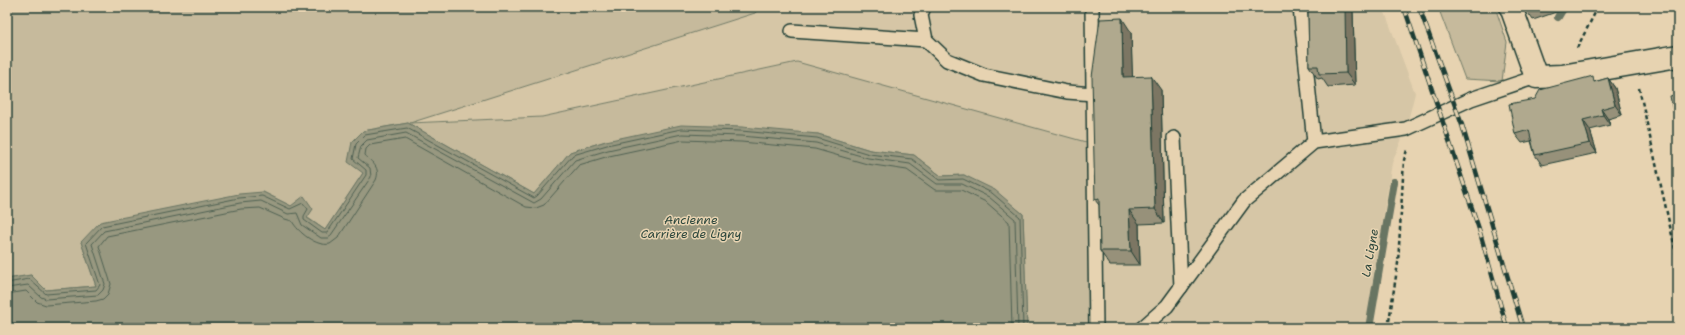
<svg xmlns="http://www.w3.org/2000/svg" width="1685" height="335" font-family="'Shantell Sans',sans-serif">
  <rect width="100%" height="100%" fill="#e7d3b1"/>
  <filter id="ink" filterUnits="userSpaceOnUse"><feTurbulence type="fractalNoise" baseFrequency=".025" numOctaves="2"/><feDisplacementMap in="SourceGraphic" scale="8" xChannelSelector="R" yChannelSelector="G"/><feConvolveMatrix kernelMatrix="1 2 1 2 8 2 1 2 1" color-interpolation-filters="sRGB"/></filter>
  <g filter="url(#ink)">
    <path fill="#d6c6a6" d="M761 7H1383L1415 93 1406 129 1392 163 1365 328H1096L797 62 542 117 408 123 755 13Z"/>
    <g fill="#c6ba9c" stroke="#727c68">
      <path d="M7 7H761L755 13 410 123 542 117 797 62 1093 144 1096 328H1027L1023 214 1012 205 964 175 941 176 914 155 870 150 818 134 606 141 570 152 534 194 408 123 363 131 352 142 363 173 325 230 291 206 263 192 81 242 96 286 46 290 31 275 7 279Z"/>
      <path d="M1438 7H1495L1507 42 1502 81 1465 79Z"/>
    </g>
    <path fill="#989880" stroke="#687462" d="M408 123 534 194 570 152 606 141 681 125 742 127 818 134 870 150 914 155 941 176 964 175 995 190 1023 214 1027 328H7V279L31 275 46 290 96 286 81 242 100 222 239 194 263 192 291 206 304 196 313 209 307 218 325 230 363 173 348 162 352 142 363 131Z"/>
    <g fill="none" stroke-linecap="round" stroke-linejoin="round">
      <g stroke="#4f6152" stroke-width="1">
        <path d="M7 283 29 279 46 294 96 290 100 285 86 243 102 226 239 198 262 196 290 209 303 203 308 209 304 216V220L322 233H327L366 175V170L353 159 356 144 365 135 407 128 534 198 537 196 573 155 607 145 681 129 741 131 817 138 869 154 912 159 939 180 963 179 992 193 1020 217 1023 328"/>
        <path d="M7 288 28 285 41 297 46 299 98 295 103 290 105 284 92 244 104 231 240 203 261 201 288 214 297 213 302 225 321 238H329L371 177 370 168 358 158 361 146 367 140 406 133 534 203 541 199 575 160 608 150 682 134 741 136 816 143 868 158 910 164 937 184H962L989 197 1015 219 1018 328"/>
        <path d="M7 294 26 291 37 302 46 305 96 301 103 299 108 294 111 284 99 246 107 236 241 209 260 208 285 219 292 221C298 232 316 247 330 244L338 238 376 180C381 167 372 163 365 155L366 149 370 145 405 139 526 207 536 208 544 205 579 165 609 156 683 140 741 142 815 149 867 164 907 170 935 190H961L986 202 1009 222 1012 328"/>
      </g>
      <g stroke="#687462" stroke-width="8">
        <path d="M1558 17 1564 7"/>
        <path d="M1369 328 1394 182"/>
      </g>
      <g stroke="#1f3d34" stroke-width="16">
        <g id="lane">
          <path d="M924 7 921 15 926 40 947 60 984 75 1067 92 1094 94"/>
          <path d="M1092 7 1096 328"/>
          <path d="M1300 7 1314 142"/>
          <path d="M792 31 926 40"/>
          <path d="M1174 138 1181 287"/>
          <path d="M1142 328 1167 306 1244 201 1314 142 1406 129 1471 99 1536 77"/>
        </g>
      </g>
      <g stroke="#1f3d34" stroke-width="25">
        <path id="street" d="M1511 7 1536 77 1562 76 1678 56"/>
      </g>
      <g stroke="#1f3d34" stroke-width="2.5" stroke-dasharray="4 3" stroke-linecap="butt">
        <path d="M1577 48 1598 7"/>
        <path d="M1639 88 1678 262"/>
        <path d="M1388 328 1398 263 1404 160 1407 150"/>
      </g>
      <use href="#lane" stroke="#e7d3b1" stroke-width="13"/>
      <use href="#street" stroke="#e7d3b1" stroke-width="22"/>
      <g stroke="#1f3d34" stroke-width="4.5">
        <g id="rail">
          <path d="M1404 7 1479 229 1507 328"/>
          <path d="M1419 7 1462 125 1523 328"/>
        </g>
      </g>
      <use href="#rail" stroke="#e7d3b1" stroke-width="3" stroke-dasharray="9" stroke-linecap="butt"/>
    </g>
    <g fill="#97917a" stroke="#1f3d34">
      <path d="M1308 7H1350L1353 12 1355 85 1328 87 1322 78 1318 79 1309 66Z"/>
      <path d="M1525 7H1561L1562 10 1533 20 1526 10Z"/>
      <path d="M1131 32 1132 76 1161 90 1164 223 1139 224 1140 265H1110L1100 251 1099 205 1095 200Z"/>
      <path d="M1608 78 1615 88 1622 115 1608 119 1610 125 1590 130 1597 153 1542 165 1535 155 1531 141 1522 143 1515 134 1535 99Z"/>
    </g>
    <g fill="#7b7663" stroke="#1f3d34">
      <path d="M1342 7H1350L1353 12 1355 85 1346 73Z"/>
      <path d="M1122 18 1131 32 1133 90 1123 77Z"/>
      <path d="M1151 76 1161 90 1164 223 1155 209Z"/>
      <path d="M1608 78 1615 88 1622 115 1615 105Z"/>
      <path d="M1601 109 1608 119 1610 125 1603 115Z"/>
      <path d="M1583 120 1590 130 1597 153 1590 143Z"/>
      <path d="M1129 210 1139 224 1140 265 1131 251Z"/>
    </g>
    <g fill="#b0a98e" stroke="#1f3d34">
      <path d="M1308 7H1345L1346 73 1319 74 1318 66H1309Z"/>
      <path d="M1525 7H1535L1526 10Z"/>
      <path d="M1122 18 1123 77 1151 76 1155 209 1129 210 1131 251H1100L1099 199 1095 200 1092 77 1100 19Z"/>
      <path d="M1593 76 1594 82 1608 78 1615 105 1601 109 1603 115 1583 120 1590 143 1535 155 1529 130 1515 134 1509 104 1535 99 1540 90Z"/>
      <path d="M1678 94V136L1670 96Z"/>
    </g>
  </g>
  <g text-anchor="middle" stroke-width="3" stroke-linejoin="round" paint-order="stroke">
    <g font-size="12" font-style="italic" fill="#2b463c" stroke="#e7d3b1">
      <text x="691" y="224">Ancienne<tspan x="691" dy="14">Carrière de Ligny</tspan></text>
      <text transform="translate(1370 253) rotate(-80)" y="4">La Ligne</text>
    </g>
  </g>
  <rect width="1685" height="335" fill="none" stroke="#e7d3b1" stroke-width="24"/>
  <rect x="12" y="12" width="1661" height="311" fill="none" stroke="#1f3d34" stroke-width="1.5" filter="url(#ink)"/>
</svg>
